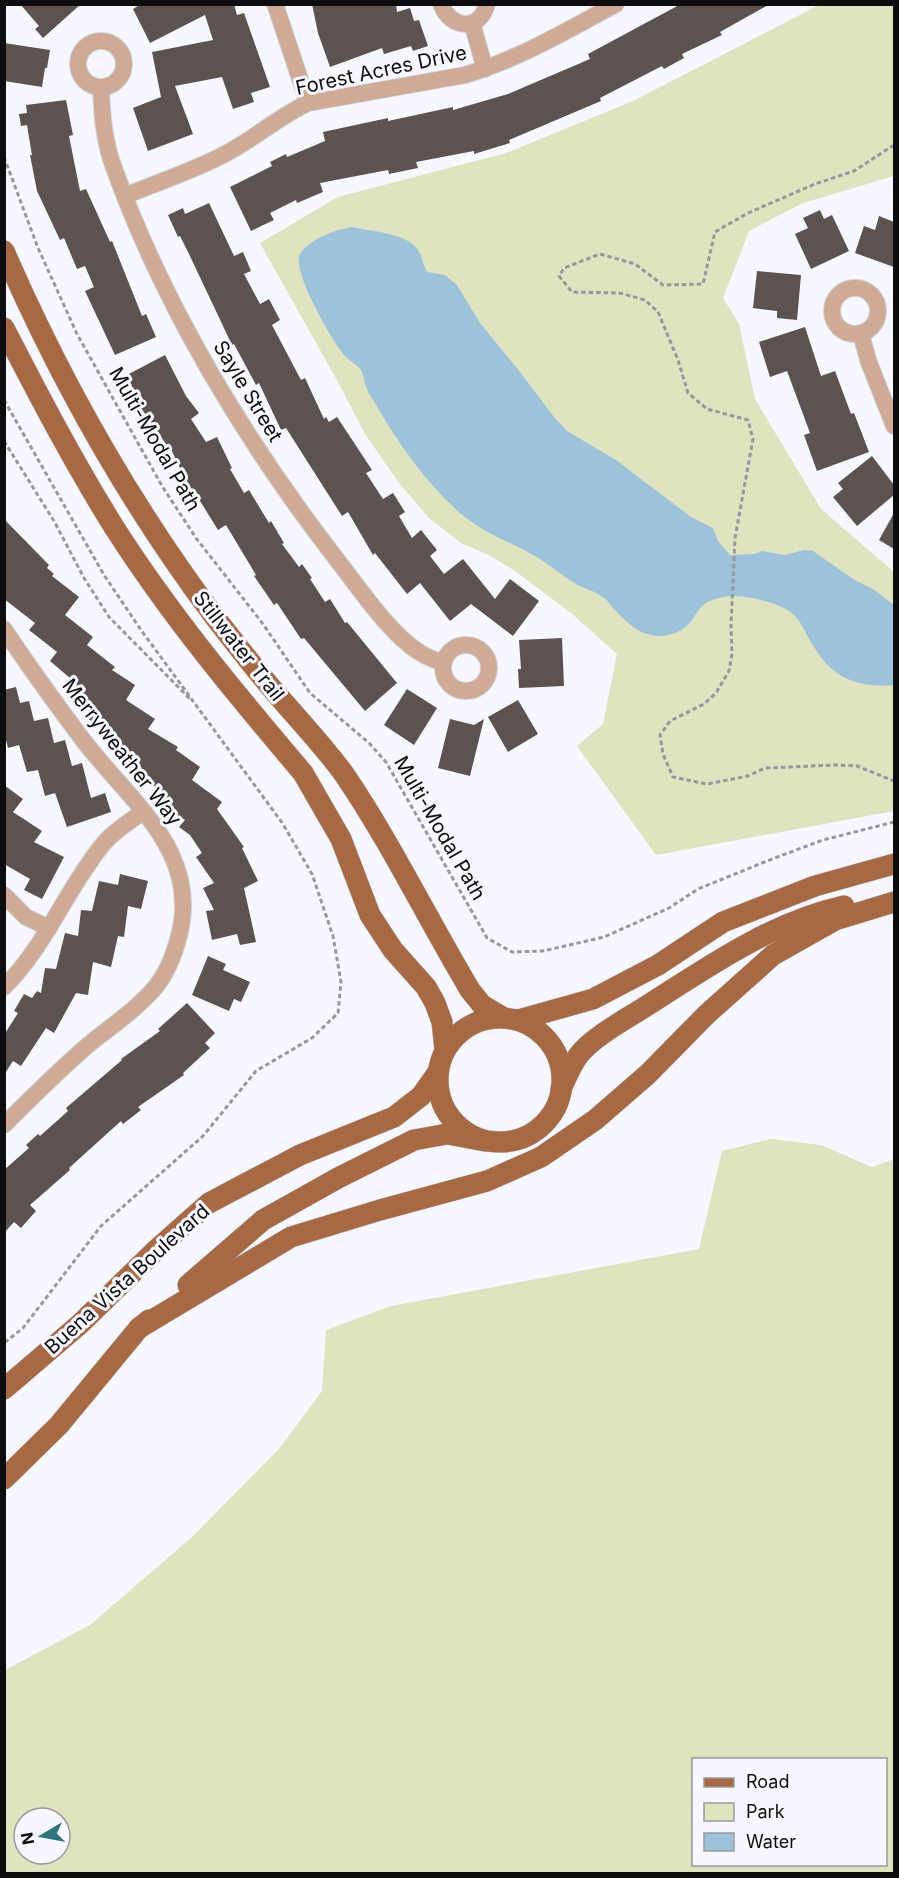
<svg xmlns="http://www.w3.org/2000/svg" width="899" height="1878" font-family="Inter,sans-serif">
  <rect width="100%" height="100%" fill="#f7f7ff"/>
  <g fill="#dfe3bf" fill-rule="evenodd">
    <path d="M819 5H894V176L803 203 749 231 723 298 739 324 755 399 821 509 894 572V811L656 855 577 746 603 724 617 654 571 613 515 571 489 555 461 543 429 518 399 483 365 434 338 382 260 243 338 197 506 153 633 101Z"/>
    <path d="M770 1139 821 1145 872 1167 894 1159V1873H5V1670L90 1625 192 1537 279 1449 322 1391 326 1330 391 1306 699 1249 722 1151ZM694 1760H886V1864H694ZM24 1818H60V1854H24Z"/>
  </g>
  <path fill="#9ec2da" d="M352 227C369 231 408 233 418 250 422 256 423 265 427 272L445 275 457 285 480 323 520 372 554 417 567 431 616 460 691 517 713 528 718 541 730 555 754 554 762 551 785 555 804 550 813 551 856 581 873 589 894 605V685C859 688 833 679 814 647 801 628 802 614 777 605 756 597 727 591 706 603 700 607 696 614 692 620 681 635 661 640 644 633 634 629 623 619 616 611 611 607 609 601 604 598 595 591 585 589 576 584 561 575 549 564 535 556 509 541 483 533 460 513 425 482 398 443 375 403 372 398 368 393 366 387 364 382 364 374 361 370 357 364 349 361 344 355 332 340 291 271 300 254 308 240 337 229 352 227Z"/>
  <g fill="#5c5351">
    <path d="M20 4H81L43 38 35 29 39 26Z"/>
    <path d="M141 4H234L237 15 244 13 270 87 251 93 254 102 233 109 222 77 175 86 193 134 148 151 133 108 161 97 152 52 213 40 205 15 150 43 133 9Z"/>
    <path d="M312 4H396L397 12 410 8 414 21 419 20 428 46 413 51 411 46 384 54 382 48 330 67 318 33Z"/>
    <path d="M681 4H770L720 32 722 35 682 54 684 58 664 69 662 66 600 98 601 101 509 140 510 143 474 154V151L416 162 418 168 389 174 388 170 320 183 323 192 297 203 296 200 270 213 274 220 251 231 230 187 272 166 270 162 286 154 287 157 325 141 323 132 388 118V121L453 107V110L508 94 590 59 588 54Z"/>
    <path d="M4 43 50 50 47 68H45L42 87 4 81Z"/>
    <path d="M66 100 73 135 69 136 80 191 86 189 110 242 112 241 142 316 146 314 156 337 115 355 85 291 94 287 85 266 77 269 64 238 60 240 37 191 30 155H32L27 125 21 126 19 114 27 113 26 105Z"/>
    <path d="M209 203 234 256 243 252 251 271 244 274 260 304 269 299 280 320 272 325 301 380 305 378 324 419 326 417 329 422 337 417 372 470 366 473 383 499 393 493 405 512 399 516 412 538 421 530 437 550 430 556 444 574 463 559 495 599 510 579 539 601 513 636 471 604 450 621 420 583 407 594 375 553 373 555 348 512 342 516 286 428 281 430 259 383 256 385 234 344 232 345 188 252 180 236 178 237 168 215 183 208 185 214Z"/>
    <path d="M820 210 824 219 832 215 849 251 811 269 795 234 808 228 803 218Z"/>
    <path d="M879 216 894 222V267L855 253 864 226 875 230Z"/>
    <path d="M757 271 801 275 797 320 777 318V311L753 308Z"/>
    <path d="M805 327 821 376 835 371 851 414 854 413 869 452 817 471 804 435 810 433 787 371 770 377 759 342Z"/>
    <path d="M165 355 186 396 199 413 191 419 206 442 217 437 232 468 230 469 244 493 249 490 269 523 271 521 284 543 282 544 299 567 302 564 312 578 310 579 325 602 330 599 345 623 347 622 397 683 365 711 304 638 301 639 277 603 274 605 254 576 256 575 226 525 218 530 192 488 190 489 170 447H168L141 408 125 376Z"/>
    <path d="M872 456 894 485V495L857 526 833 497 843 489 838 483Z"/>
    <path d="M894 513V549L879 540Z"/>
    <path d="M4 519 49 565 47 568 54 574 52 576 79 597 65 615 93 637 87 645 115 667 112 670 135 685 126 700 155 719 148 729 178 747 176 750 200 767 192 780 222 802 217 809 244 847 242 848 258 881 244 888 256 942 240 945 237 934 212 940 206 911 214 910 203 888 214 883 196 857 202 853 190 835 179 827 185 820 154 800 161 790 137 776 142 768 113 748 119 739 88 719 95 709 72 691 77 684 50 661 57 652 29 630 35 623 4 599Z"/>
    <path d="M562 638 564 686 519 688 518 669H521L519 640Z"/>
    <path d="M16 687 20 703 29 701 34 721 48 718 54 743 65 740 72 766 82 763 91 798 105 793 111 812 67 827 55 793 45 796 38 770 27 772 19 745 8 748 4 732V690Z"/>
    <path d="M407 689 437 708 414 745 384 725Z"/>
    <path d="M518 700 538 734 508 752 488 717Z"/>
    <path d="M450 719 474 725 484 719 470 776 438 768Z"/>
    <path d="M4 785 23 799 13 812 42 831 34 842 64 857 42 899 24 890 30 879 4 864Z"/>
    <path d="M120 874 148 881 141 909 128 906 124 937 118 936 111 967 93 962 88 995 76 993 54 1033 46 1028 21 1066 13 1061 4 1075V1035L18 1013 14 1011 24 994 32 998 37 991 41 993 45 968 56 969 65 933 78 936 81 910 92 911 99 881 118 885Z"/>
    <path d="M208 956 226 964 223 970 250 982 241 1002 234 999 229 1011 192 995Z"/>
    <path d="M187 1003 215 1033 205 1043 210 1048 183 1073 184 1075 138 1107 141 1110 123 1124 121 1121 69 1168 70 1170 30 1205 36 1211 21 1228 14 1222 4 1233V1170L29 1148 26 1145 38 1134 40 1136 68 1111 66 1108 122 1060 121 1059 160 1031 158 1029Z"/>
  </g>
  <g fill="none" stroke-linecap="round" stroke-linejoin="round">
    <g stroke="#d2d2d9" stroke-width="18">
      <g id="minor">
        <path d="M275 4 308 103"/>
        <path d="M441 4C450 29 480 32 487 4"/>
        <path d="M472 23 485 69"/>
        <circle cx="101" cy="64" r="23"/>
        <path d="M101 88C102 115 104 142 114 168 164 307 247 444 338 561 359 588 390 634 419 652 426 657 435 660 443 663"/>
        <path d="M125 196C158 182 193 171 225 154 254 139 278 117 308 103L465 75C519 59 566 31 616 4"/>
        <circle cx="855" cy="311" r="23"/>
        <path d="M861 334 868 360 894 426"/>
        <path d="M4 629C29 667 56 704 83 740 131 803 205 854 177 943 172 960 165 977 152 991 134 1012 108 1028 87 1046 58 1071 31 1098 4 1125"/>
        <circle cx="466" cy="668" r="23"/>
        <path d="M4 895 26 917 49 928"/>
        <path d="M4 987C46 946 66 889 104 843 115 830 129 822 143 812"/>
      </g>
    </g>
    <g stroke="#d2d2d9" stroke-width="22">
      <g id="major">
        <path d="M4 251C61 382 131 506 217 620 236 644 254 668 274 691 297 718 323 745 344 774 391 843 427 918 470 990L482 1005 504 1018"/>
        <path d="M4 328C39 396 74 463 114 527 170 615 236 694 303 773L341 839 370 915 393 950 426 987 435 1003 442 1022 445 1050"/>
        <circle cx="500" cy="1080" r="62"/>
        <path d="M518 1020 593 999 658 965 723 922 815 886 894 864"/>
        <path d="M561 1089C566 1078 571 1066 578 1056 592 1037 628 1018 648 1005 709 966 772 922 844 906"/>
        <path d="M188 1285 263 1220 338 1178 414 1140 447 1134 485 1141"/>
        <path d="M139 1328 291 1237 380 1210 487 1181 541 1157 595 1120 648 1074 707 1014 773 955 835 920 894 902"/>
        <path d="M4 1389 80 1324 157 1249 209 1203 300 1155 394 1117 421 1096 438 1072"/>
        <path d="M4 1479 59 1425 139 1328 149 1320"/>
      </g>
    </g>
    <g stroke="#97979d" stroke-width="3" stroke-dasharray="4.5 3" stroke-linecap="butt">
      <path d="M894 145 854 171 815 184 748 213 715 232 703 284 663 285 635 264 600 254 564 268 559 276 572 292 620 293 645 300 658 312 678 360 688 393 707 409 748 420 753 439 735 538 731 626 732 654 729 671 716 693 704 704 670 721 660 735 663 754 673 777 707 784 748 776 765 768 836 765 857 766 894 781"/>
      <path d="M4 157 38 248 77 334 162 486 196 538 263 624 310 693 369 743 386 762 487 938 512 952 543 951 604 937 669 908 698 889 772 859 823 840 894 822"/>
      <path d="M4 400 104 575 141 630 283 824 312 874 333 936 341 982 338 1013 312 1038 256 1071 203 1136 101 1226 23 1328 4 1343"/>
      <path d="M4 441 54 521 84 578 109 617 191 700"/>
    </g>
    <use href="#minor" stroke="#cfab97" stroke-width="16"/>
    <use href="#major" stroke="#a76944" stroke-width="21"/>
  </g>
  <g text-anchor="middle" stroke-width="6" stroke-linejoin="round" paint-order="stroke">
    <g font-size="20" fill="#0d0d10" stroke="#f7f7ff">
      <text transform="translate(381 70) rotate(-12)" y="7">Forest Acres Drive</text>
      <text transform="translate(248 391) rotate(59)" y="7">Sayle Street</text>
      <text transform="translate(155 439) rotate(60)" y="7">Multi-Modal Path</text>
      <text transform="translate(239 646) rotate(52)" y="7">Stillwater Trail</text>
      <text transform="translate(122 752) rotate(52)" y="7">Merryweather Way</text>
      <text transform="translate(440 828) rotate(60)" y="7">Multi-Modal Path</text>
      <text transform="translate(127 1279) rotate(-42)" y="7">Buena Vista Boulevard</text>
    </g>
  </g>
  <rect width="899" height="1878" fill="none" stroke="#0d0d10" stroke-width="12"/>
  <rect x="692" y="1758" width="195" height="108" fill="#f7f7ff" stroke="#99999f" stroke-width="1.5"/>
  <rect x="704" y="1778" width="30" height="9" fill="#a76944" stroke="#99999f" stroke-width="1.5"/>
  <text x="746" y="1788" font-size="18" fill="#0d0d10">Road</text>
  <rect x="704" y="1803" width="30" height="18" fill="#dfe3bf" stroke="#99999f" stroke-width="1.5"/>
  <text x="746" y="1818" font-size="18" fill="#0d0d10">Park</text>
  <rect x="704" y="1833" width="30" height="18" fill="#9ec2da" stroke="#99999f" stroke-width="1.5"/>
  <text x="746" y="1848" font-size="18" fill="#0d0d10">Water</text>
  <g transform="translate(42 1836) rotate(260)"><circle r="28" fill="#f7f7ff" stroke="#99999f" stroke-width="1.5"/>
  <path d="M0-4.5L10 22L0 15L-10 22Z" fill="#2c757d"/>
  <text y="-9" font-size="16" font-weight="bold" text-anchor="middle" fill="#0d0d10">N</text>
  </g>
</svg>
